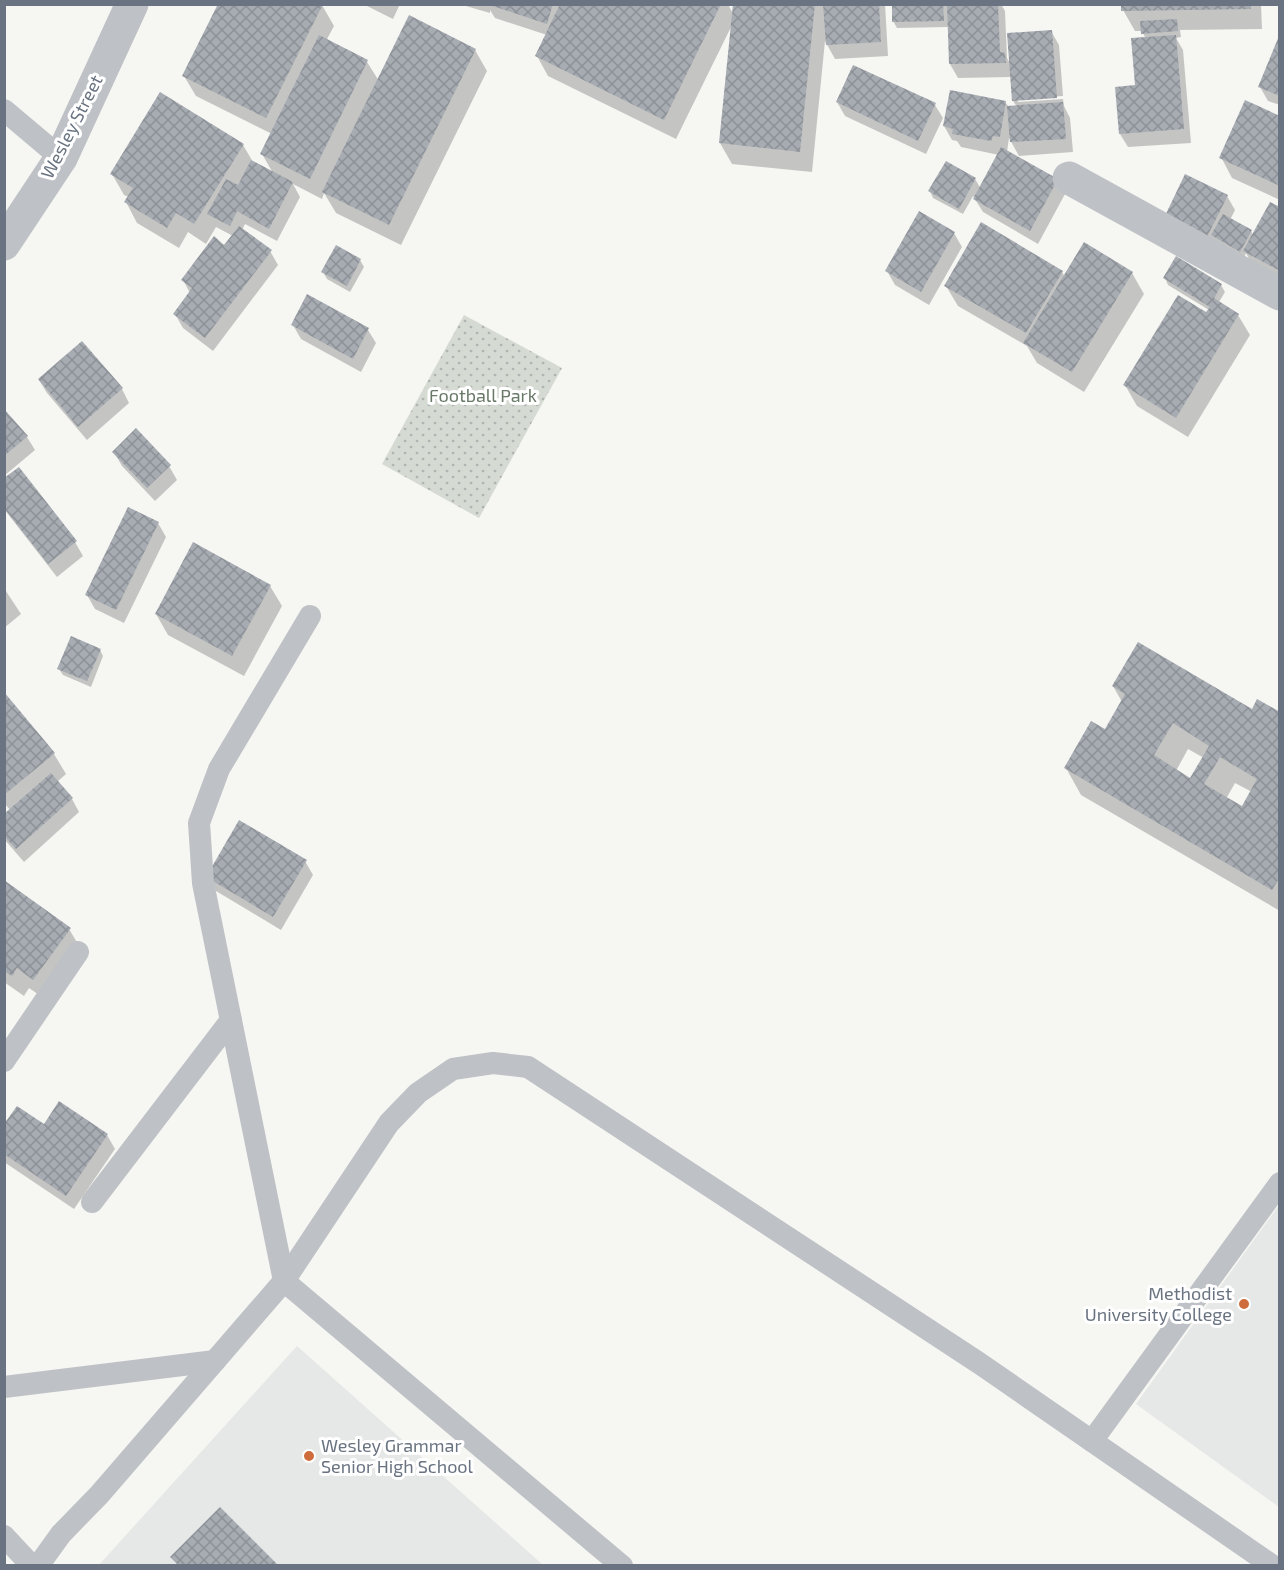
<svg xmlns="http://www.w3.org/2000/svg" width="1284" height="1570" font-family="'Exo 2',sans-serif">
  <defs>
    <pattern id="park-dots" width="8" height="8" patternUnits="userSpaceOnUse" patternTransform="scale(1.5)"><rect width="8" height="8" fill="#d5dad3"/><path d="M2 2h.1M6 6h.1" fill="none" stroke="#b1b5b1" stroke-width="1.8" stroke-linecap="round"/></pattern>
    <pattern id="building-cross-hatch" width="8" height="8" patternUnits="userSpaceOnUse" patternTransform="scale(1.5)"><rect width="8" height="8" fill="#a7acb3"/><path d="M0 0l8 8M0 8l8-8" fill="none" stroke="#8c9097"/></pattern>
  </defs>
  <rect width="100%" height="100%" fill="#f6f6f3"/>
  <g fill="#e6e8e7">
    <path d="M1279 1205V1507L1136 1404Z"/>
    <path d="M297 1346 543 1565 98 1566Z"/>
  </g>
  <path fill="url(#park-dots)" d="M464 315 562 368 479 518 382 464Z"/>
  <g fill="#0003" fill-rule="evenodd">
    <path d="M363 4H400L393 19Z"/>
    <path d="M459 4H728L733 14 734 4H885L888 56 835 59 825 41 812 172 732 164 720 143 732 25 676 139 548 76 537 56 547 35 495 18 490 10V13Z"/>
    <path d="M893 4H1001L1005 11 1007 58 1011 65 1051 31 1059 45 1063 96 1018 99V102L1063 99 1064 106 1070 118 1073 152 1019 156 1009 138 1007 152 1057 180 1065 194 1038 244 983 212 973 196 963 214 933 198 930 191 946 163 975 179 981 189 999 155 961 147 957 141 952 140 944 126 1005 102 1009 107H1017L1013 101 1012 77 958 78 950 64 949 27 897 28 893 21Z"/>
    <path d="M1123 4H1261L1262 29 1180 30 1181 37 1176 38 1183 50 1191 143 1128 147 1120 134 1137 87 1146 39 1142 31H1135L1123 10Z"/>
    <path d="M322 5 334 26 326 41 367 62 379 81 475 50 487 71 401 245 336 213 324 193 322 199 293 184 300 197 277 241 245 224 242 230 270 251 278 265 213 351 183 328 175 314 190 293 183 280 224 247 233 236 216 227 206 244 188 232 179 248 137 223 126 202 129 197 124 195 112 174 243 145 253 162 273 173 262 154 272 134 196 96 184 76Z"/>
    <path d="M1280 40V105L1268 101 1260 87Z"/>
    <path d="M837 102 935 105 943 118 926 154 845 116Z"/>
    <path d="M1280 117V200L1232 178 1221 157Z"/>
    <path d="M1227 196 1235 210 1230 220 1251 231 1253 235 1280 209V280L1252 264 1246 253 1244 258 1173 232Z"/>
    <path d="M954 233 962 247 929 305 895 285 887 271Z"/>
    <path d="M1177 258 1221 285 1225 292 1219 302 1238 315 1250 335 1188 437 1137 406 1125 385 1206 314 1209 310 1168 285 1165 278Z"/>
    <path d="M360 260 364 267 350 292 327 279 323 272Z"/>
    <path d="M1062 272 1065 277 1132 273 1144 294 1084 392 1037 363 1027 346 958 306 946 286Z"/>
    <path d="M308 296 368 330 376 343 361 372 301 339 293 325Z"/>
    <path d="M39 380 122 389 129 403 87 440 47 393Z"/>
    <path d="M4 411 27 437 35 450 4 476Z"/>
    <path d="M114 452 169 466 177 480 155 501 122 466Z"/>
    <path d="M19 469 75 542 83 556 57 577 4 509V480Z"/>
    <path d="M158 523 166 537 124 623 95 609 87 595Z"/>
    <path d="M270 586 282 606 244 676 168 635 156 614Z"/>
    <path d="M4 588 21 614 4 628Z"/>
    <path d="M100 650 103 656 91 687 63 675 59 669Z"/>
    <path d="M1113 686 1280 714V911L1081 795 1066 768 1105 731 1122 702ZM1188 749 1204 758 1191 780 1176 771ZM1235 783 1252 792 1242 809 1226 799Z"/>
    <path d="M4 694 54 754 66 774 57 782 72 799 79 812 24 862 4 839V816L11 811 4 803Z"/>
    <path d="M305 861 313 875 281 930 216 891 208 877Z"/>
    <path d="M4 882 69 929 81 949 45 999 29 988 24 996 4 982Z"/>
    <path d="M44 1126 107 1135 115 1149 74 1209 4 1162V1127Z"/>
  </g>
  <g fill="url(#building-cross-hatch)" fill-rule="evenodd">
    <path d="M218 4H323L266 118 182 76Z"/>
    <path d="M487 4H553L547 24Z"/>
    <path d="M560 4H721L664 120 535 56Z"/>
    <path d="M733 4H815L800 152 719 143Z"/>
    <path d="M823 4H879L881 42 826 45Z"/>
    <path d="M892 4H943L944 21 892 22Z"/>
    <path d="M947 4H998L1000 52 1005 53 1006 63 949 64Z"/>
    <path d="M1121 4H1251V9L1121 11Z"/>
    <path d="M409 15 476 49 389 225 322 192Z"/>
    <path d="M1177 19 1178 31 1141 34 1140 21Z"/>
    <path d="M1052 30 1057 98 1012 101 1007 33Z"/>
    <path d="M319 35 368 60 310 179 260 154Z"/>
    <path d="M1176 35 1184 129 1119 134 1115 87 1135 85 1131 38Z"/>
    <path d="M1279 36H1280V96L1258 87Z"/>
    <path d="M853 65 936 103 918 141 836 102Z"/>
    <path d="M950 90 1006 101 1000 137 993 136 991 141 952 134 953 129 943 126Z"/>
    <path d="M160 92 244 144 194 224 176 213 167 228 124 202 133 188 110 174Z"/>
    <path d="M1245 100 1280 116V186L1219 158Z"/>
    <path d="M1063 102 1066 139 1010 142 1007 106Z"/>
    <path d="M1001 147 1058 179 1030 231 973 199Z"/>
    <path d="M251 160 293 182 269 229 237 211 230 226 207 214 226 179 238 185Z"/>
    <path d="M946 161 976 178 959 209 928 191Z"/>
    <path d="M1185 174 1228 195 1206 239 1164 218Z"/>
    <path d="M1270 202 1280 207V271L1243 251Z"/>
    <path d="M919 211 955 232 921 292 885 271Z"/>
    <path d="M1223 214 1252 230 1240 252 1211 235Z"/>
    <path d="M981 222 1063 271 1026 333 944 286Z"/>
    <path d="M239 226 272 250 205 338 173 314 192 288 181 280 214 236 224 245Z"/>
    <path d="M1084 242 1133 272 1072 372 1023 343Z"/>
    <path d="M336 245 361 259 347 286 321 272Z"/>
    <path d="M1176 256 1222 284 1214 298 1239 314 1176 418 1123 385 1178 295 1206 312 1210 307 1163 278Z"/>
    <path d="M307 294 369 328 353 359 291 325Z"/>
    <path d="M82 341 123 388 78 427 38 379Z"/>
    <path d="M4 409 28 436 4 456Z"/>
    <path d="M136 428 171 465 147 488 112 452Z"/>
    <path d="M19 467 77 541 48 564 4 508V478Z"/>
    <path d="M128 507 159 522 116 610 85 595Z"/>
    <path d="M193 542 271 585 232 656 155 614Z"/>
    <path d="M71 636 101 649 87 681 57 669Z"/>
    <path d="M1138 642 1252 709 1257 699 1280 712V877L1272 890 1064 768 1091 721 1105 729 1125 694 1112 686ZM1173 723 1209 746 1190 778 1154 755ZM1220 757 1257 779 1242 806 1204 784Z"/>
    <path d="M4 692 55 753 4 795Z"/>
    <path d="M51 773 73 798 16 849 4 836V814Z"/>
    <path d="M239 820 307 860 273 917 206 877Z"/>
    <path d="M4 880 71 928 33 980 17 968 12 976 4 971Z"/>
    <path d="M59 1101 108 1134 66 1196 4 1154V1124L17 1106 44 1124Z"/>
    <path d="M220 1507 279 1566H179L170 1557Z"/>
  </g>
  <g fill="none" stroke-linecap="round" stroke-linejoin="round">
    <g stroke="#bec1c5" stroke-width="22">
      <path d="M4 110 61 158"/>
      <path d="M310 616 219 769 199 823 203 883 284 1281 622 1566"/>
      <path d="M4 1061 78 952"/>
      <path d="M92 1202 231 1020"/>
      <path d="M4 1387 215 1361"/>
      <path d="M1092 1441 1280 1183"/>
      <path d="M4 1536 32 1566"/>
      <path d="M38 1566 61 1534 99 1495 284 1281 389 1123 418 1093 453 1069 493 1063 528 1067 979 1363 1273 1566"/>
    </g>
    <g stroke="#bec1c5" stroke-width="33">
      <path d="M1069 178 1280 294"/>
      <path d="M4 244 61 158 132 4"/>
    </g>
  </g>
  <g fill="#ce6d3b" stroke="#fff" stroke-width="2">
    <circle cx="1244" cy="1304" r="6"/>
    <circle cx="309" cy="1456" r="6"/>
  </g>
  <g text-anchor="middle" stroke-width="6" stroke-linejoin="round" paint-order="stroke">
    <g font-size="18" fill="#697381" stroke="#fff">
      <text transform="translate(72 127) rotate(-63)" y="6">Wesley Street</text>
    </g>
    <g font-size="18" fill="#687967" stroke="#fff">
      <text x="483" y="402">Football Park</text>
    </g>
    <g font-size="18" fill="#697381" stroke="#fff" text-anchor="end">
      <text x="1232" y="1300">Methodist<tspan x="1232" dy="21">University College</tspan></text>
      <text x="321" y="1452" text-anchor="start">Wesley Grammar<tspan x="321" dy="21">Senior High School</tspan></text>
    </g>
  </g>
  <rect width="1284" height="1570" fill="none" stroke="#697381" stroke-width="12"/>
</svg>
